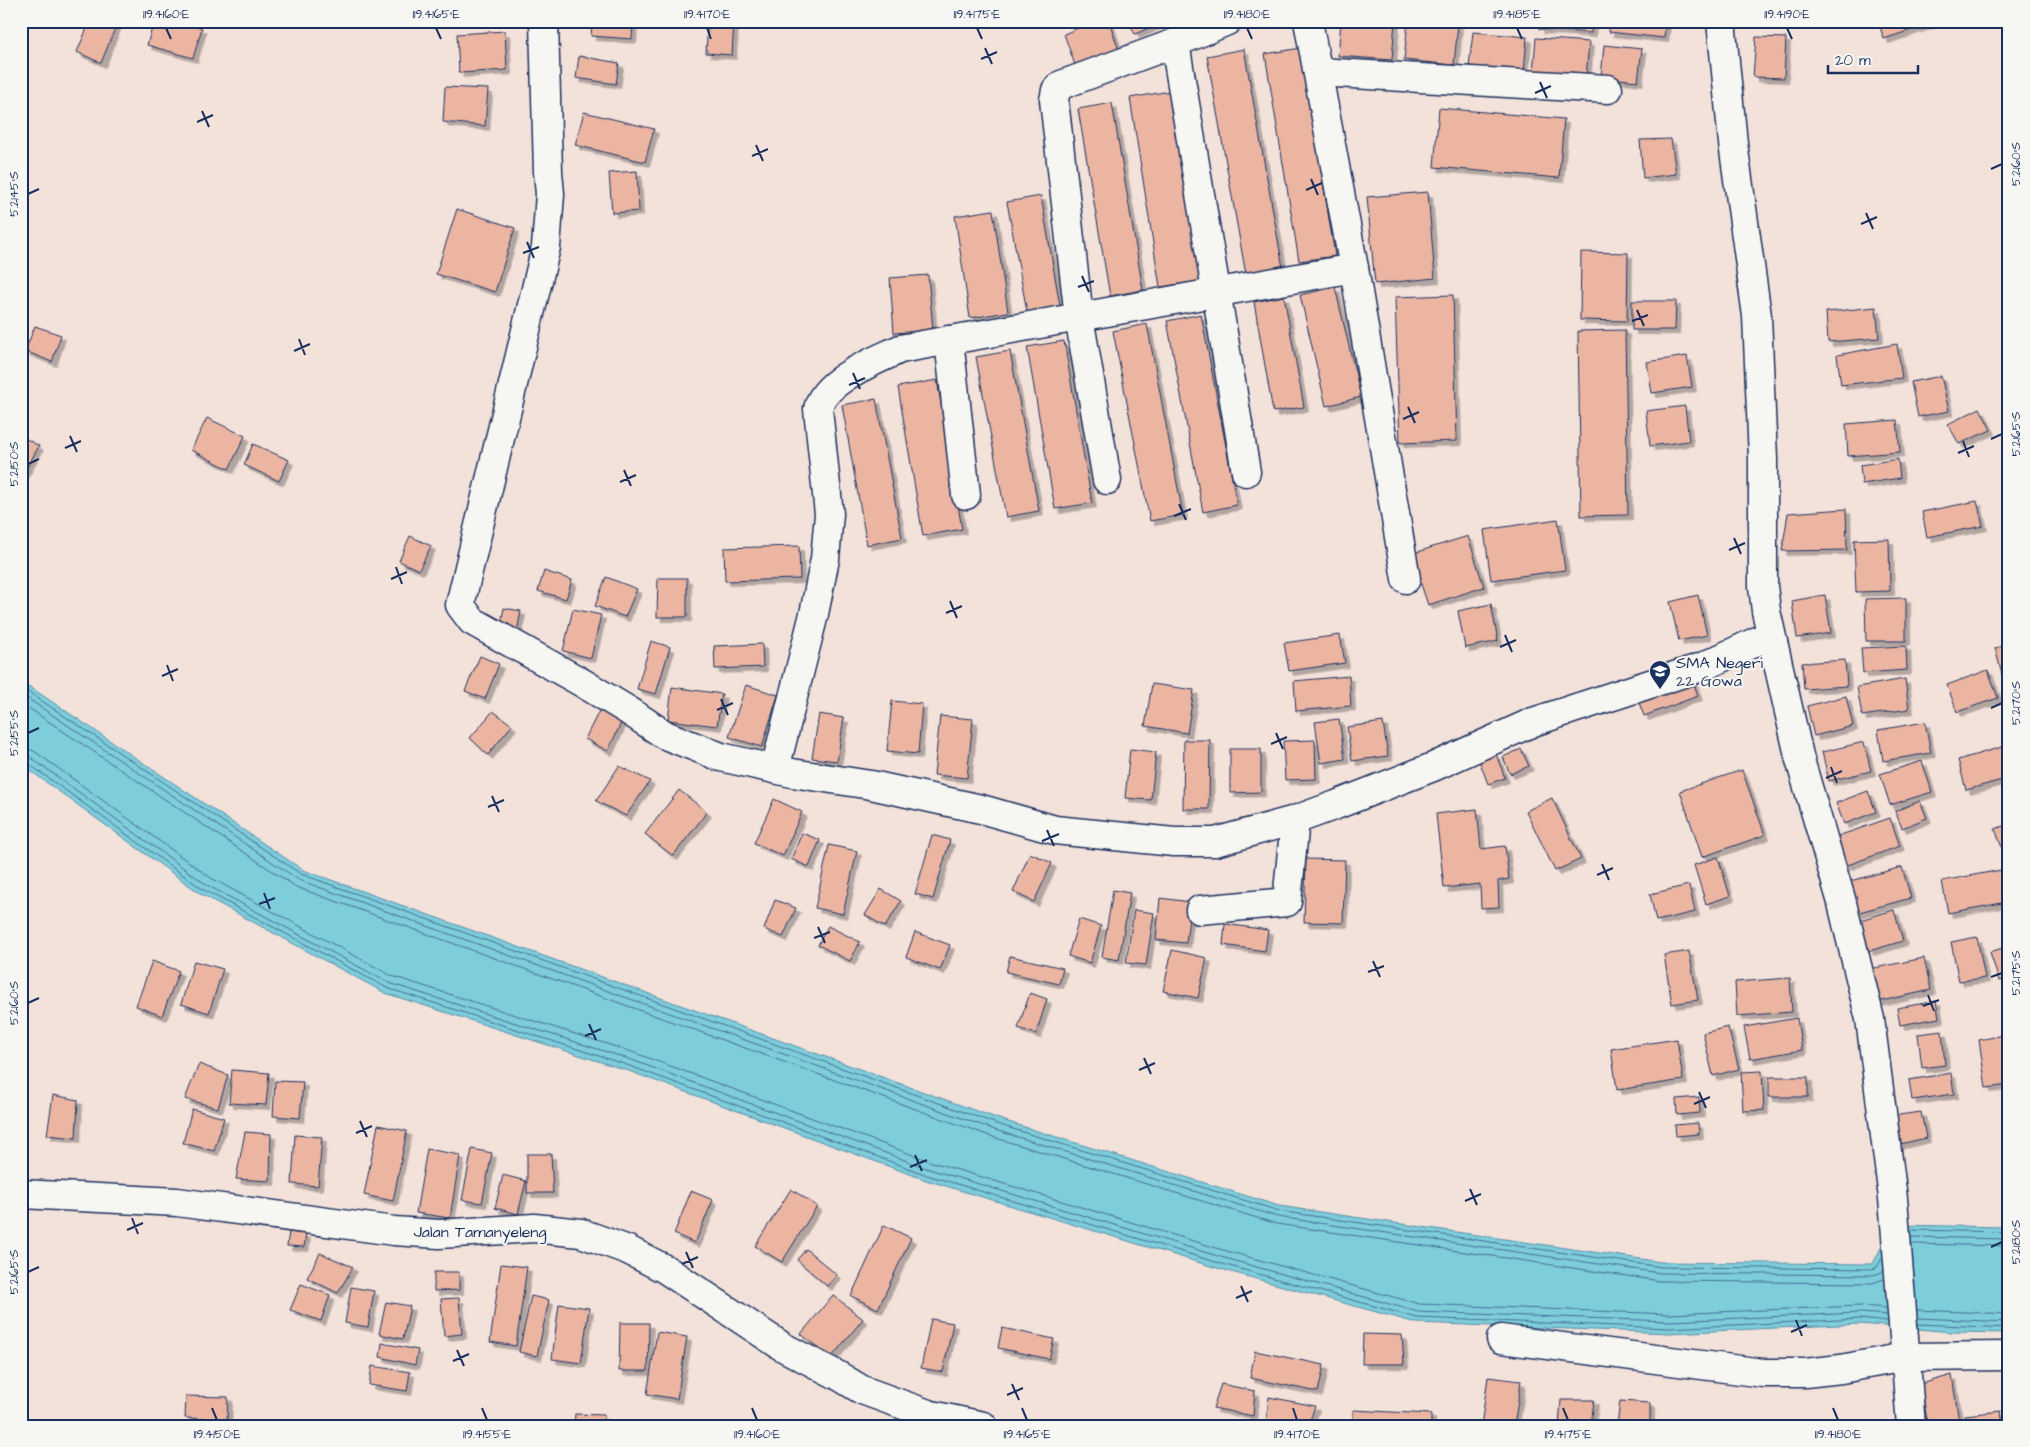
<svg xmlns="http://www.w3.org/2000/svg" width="2030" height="1447" font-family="'Architects Daughter',sans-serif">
  <defs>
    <filter id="shadow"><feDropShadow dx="4.5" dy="4.5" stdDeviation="0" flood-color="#0004"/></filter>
  </defs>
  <rect width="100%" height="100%" fill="#f3e2da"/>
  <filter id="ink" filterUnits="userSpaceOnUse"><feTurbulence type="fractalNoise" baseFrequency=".02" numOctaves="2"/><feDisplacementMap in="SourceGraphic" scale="10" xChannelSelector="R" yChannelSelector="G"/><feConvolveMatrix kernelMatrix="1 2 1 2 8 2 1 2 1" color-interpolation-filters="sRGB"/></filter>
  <g filter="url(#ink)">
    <path fill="#7ecddb" stroke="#568ea9" d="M21 681 303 870 1002 1120 1279 1206 1661 1262 1873 1264 1892 1225 2009 1227V1333L1952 1332 1860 1324 1670 1333 1416 1323 1217 1268 926 1180 626 1070 385 993 201 894 21 764Z"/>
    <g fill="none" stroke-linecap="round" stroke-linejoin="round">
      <g stroke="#436e90" stroke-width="1">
        <path d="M21 687 301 874 1000 1125 1279 1211 1661 1267 1873 1269 1877 1267 1883 1256"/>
        <path d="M21 694 299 880 998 1131 1278 1217 1660 1273 1873 1275 1880 1273 1884 1269"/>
        <path d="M21 703 296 887 996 1138 1277 1224 1660 1281 1872 1283 1884 1279"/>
        <path d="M21 747 34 751 211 878 392 976 632 1052 932 1162 1223 1250 1419 1304 1669 1314 1860 1306 1887 1308"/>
        <path d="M21 755 30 757 207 885 389 983 629 1059 929 1169 1221 1257 1418 1312 1669 1321 1860 1313 1887 1315"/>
        <path d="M21 761 26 762 204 890 387 988 627 1065 927 1175 1219 1263 1417 1318 1669 1328 1860 1319 1888 1322"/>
        <path d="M1911 1230 2009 1232"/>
        <path d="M1911 1237 2009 1239"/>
        <path d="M1912 1244 2009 1246"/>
        <path d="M1917 1310 2009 1314"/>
        <path d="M1917 1318 2009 1322"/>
        <path d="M1918 1324 2009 1328"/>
      </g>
    </g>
    <g fill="#ecb5a2" stroke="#1b2f5e" filter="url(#shadow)">
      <path d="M90 21H118L101 63 77 52Z"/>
      <path d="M154 21H180L202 28 193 58 147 45Z"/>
      <path d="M592 21H633L632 39 591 36Z"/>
      <path d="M708 21H734L732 55 706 53Z"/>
      <path d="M1094 21H1109L1122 59 1075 65 1064 34Z"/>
      <path d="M1128 21H1165L1135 34Z"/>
      <path d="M1341 21H1395L1392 60 1338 56Z"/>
      <path d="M1408 21 1458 24 1454 65 1404 60Z"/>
      <path d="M1540 21H1592L1591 33 1539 29Z"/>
      <path d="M1610 21H1666L1664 38 1609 32Z"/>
      <path d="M1878 21H1938L1884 39Z"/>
      <path d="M505 31 507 70 459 73 457 34Z"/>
      <path d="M1473 32 1527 37 1524 72 1469 67Z"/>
      <path d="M1756 37 1786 38 1784 78 1753 77Z"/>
      <path d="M1536 38 1589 42 1586 77 1533 73Z"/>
      <path d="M1604 45 1642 49 1638 81 1601 77Z"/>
      <path d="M1301 48 1335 256 1299 261 1265 54Z"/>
      <path d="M1244 49 1283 268 1246 275 1207 56Z"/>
      <path d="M579 56 619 63 616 84 576 78Z"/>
      <path d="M445 87 488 89 485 126 443 122Z"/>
      <path d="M1170 91 1200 281 1160 287 1130 98Z"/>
      <path d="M1112 103 1143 290 1110 296 1078 109Z"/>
      <path d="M1439 108 1564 119 1559 178 1434 167Z"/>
      <path d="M584 112 654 129 645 162 575 145Z"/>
      <path d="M1671 139 1676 174 1643 178 1640 140Z"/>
      <path d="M637 171 639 211 612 213 609 173Z"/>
      <path d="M1428 192 1435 278 1375 284 1367 197Z"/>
      <path d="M1041 196 1060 306 1027 312 1007 202Z"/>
      <path d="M457 209 515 228 495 292 436 274Z"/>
      <path d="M993 210 1008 312 970 318 955 216Z"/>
      <path d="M1581 252 1628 253 1627 321 1580 320Z"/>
      <path d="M928 275 933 330 894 333 890 278Z"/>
      <path d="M1335 287 1361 397 1326 406 1300 295Z"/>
      <path d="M1453 295 1457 441 1400 443 1395 297Z"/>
      <path d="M1284 296 1304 407 1273 412 1254 302Z"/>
      <path d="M1632 301H1676L1675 330H1632Z"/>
      <path d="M1876 307 1879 338 1828 342 1826 312Z"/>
      <path d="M1201 314 1237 505 1203 512 1167 321Z"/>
      <path d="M1147 324 1183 515 1150 521 1113 331Z"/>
      <path d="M35 326 61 335 52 362 25 351Z"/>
      <path d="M1625 330 1628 515 1581 516 1578 331Z"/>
      <path d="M1064 341 1092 503 1055 509 1027 347Z"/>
      <path d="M1897 344 1902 378 1841 385 1837 355Z"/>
      <path d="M1010 351 1039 511 1006 517 976 357Z"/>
      <path d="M1687 356 1692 387 1652 393 1647 362Z"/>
      <path d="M1941 376 1949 411 1918 417 1911 382Z"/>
      <path d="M937 380 962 529 923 536 898 387Z"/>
      <path d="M876 399 902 538 867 545 842 405Z"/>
      <path d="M1685 406 1689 441 1650 446 1646 411Z"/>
      <path d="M1980 408 1991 430 1959 444 1948 424Z"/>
      <path d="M207 418 245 436 229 469 191 450Z"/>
      <path d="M1897 420 1900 452 1848 456 1846 424Z"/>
      <path d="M21 436 39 446 21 478Z"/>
      <path d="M253 444 289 460 279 481 244 465Z"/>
      <path d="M1898 459 1900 478 1862 484 1860 465Z"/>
      <path d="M1977 501 1983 526 1927 537 1922 512Z"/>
      <path d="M1846 509 1847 550 1782 551 1788 513Z"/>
      <path d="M1558 519 1565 570 1491 580 1484 530Z"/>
      <path d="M410 536 431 546 419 570 399 561Z"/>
      <path d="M1468 536 1484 587 1428 605 1411 554Z"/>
      <path d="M1889 539 1890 591 1856 592 1854 540Z"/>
      <path d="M799 546 800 579 725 581 724 548Z"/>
      <path d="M544 571 572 580 566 599 538 591Z"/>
      <path d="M606 577 637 589 625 617 595 606Z"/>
      <path d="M658 578H687V617H657Z"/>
      <path d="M1698 595 1707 635 1679 641 1670 602Z"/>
      <path d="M1825 595 1831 633 1797 638 1792 601Z"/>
      <path d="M1906 598V641H1866L1865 599Z"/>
      <path d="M1491 604 1498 641 1465 648 1458 611Z"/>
      <path d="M504 608 521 611 517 632 500 628Z"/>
      <path d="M573 609 601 615 591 658 563 651Z"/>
      <path d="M1340 635 1345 663 1289 671 1284 643Z"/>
      <path d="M651 641 670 647 656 694 637 689Z"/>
      <path d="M762 644 763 667 715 669 714 646Z"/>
      <path d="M2009 644V689L2006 690 1995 648Z"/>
      <path d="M1906 646 1907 670 1863 673 1861 648Z"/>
      <path d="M480 656 499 664 485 699 465 691Z"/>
      <path d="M1845 660 1847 686 1804 689 1802 663Z"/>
      <path d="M1988 670 1998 698 1957 712 1947 685Z"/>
      <path d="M1349 676 1351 706 1296 711 1294 681Z"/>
      <path d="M1905 679 1909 709 1862 716 1857 687Z"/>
      <path d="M1693 681 1698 696 1644 716 1638 700Z"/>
      <path d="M1152 684 1194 690 1187 733 1145 726Z"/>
      <path d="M746 685 778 695 762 747 729 737Z"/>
      <path d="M672 687 722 694 717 726 668 720Z"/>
      <path d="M1846 696 1853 726 1814 736 1807 706Z"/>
      <path d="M892 701 922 704 918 754 887 751Z"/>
      <path d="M600 709 621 723 608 751 585 739Z"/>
      <path d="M493 711 512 725 488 755 470 738Z"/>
      <path d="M819 714 844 718 837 761 812 758Z"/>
      <path d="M940 716 973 719 967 778 934 775Z"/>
      <path d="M1339 719 1345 759 1321 763 1315 722Z"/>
      <path d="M1383 722 1388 756 1352 761 1347 727Z"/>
      <path d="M1925 722 1931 753 1883 761 1878 730Z"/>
      <path d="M1184 740H1210L1209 809H1183Z"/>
      <path d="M1315 740 1316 779 1285 780 1283 741Z"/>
      <path d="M1864 742 1871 771 1829 781 1822 752Z"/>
      <path d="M2005 746 2009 761V778L1966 790 1958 760Z"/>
      <path d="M1130 749 1156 752 1151 800 1125 798Z"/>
      <path d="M1230 749H1261V792L1230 793Z"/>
      <path d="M1521 749 1529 766 1510 774 1503 757Z"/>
      <path d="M1496 754 1505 778 1488 784 1479 760Z"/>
      <path d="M1922 761 1932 792 1890 805 1880 774Z"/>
      <path d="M619 766 650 781 626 816 596 801Z"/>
      <path d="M1742 770 1765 835 1702 857 1680 791Z"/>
      <path d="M679 790 707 812 673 856 645 834Z"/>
      <path d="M1868 791 1876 812 1844 824 1836 803Z"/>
      <path d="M1552 798 1581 859 1555 871 1526 811Z"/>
      <path d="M774 799 802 812 783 856 754 843Z"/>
      <path d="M1920 801 1927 818 1902 828 1895 811Z"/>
      <path d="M1477 809 1481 849 1505 846 1509 879 1498 881 1499 907 1481 908 1480 884 1444 888 1436 814Z"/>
      <path d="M1890 818 1900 846 1845 866 1835 837Z"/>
      <path d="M2009 824V863H2008L1995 829Z"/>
      <path d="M802 833 820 840 809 867 791 859Z"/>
      <path d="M932 835 950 840 933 899 915 894Z"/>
      <path d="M829 845 857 851 843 914 815 908Z"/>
      <path d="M1030 853 1052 863 1034 902 1013 892Z"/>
      <path d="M1718 857 1730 896 1706 904 1694 865Z"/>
      <path d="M1306 859 1345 860 1343 923 1304 922Z"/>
      <path d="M1902 867 1911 898 1852 914 1843 883Z"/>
      <path d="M2001 870 2007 902 1948 913 1942 881Z"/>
      <path d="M1689 885 1695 912 1656 921 1650 894Z"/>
      <path d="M881 889 901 901 885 927 865 915Z"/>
      <path d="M1113 890 1130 893 1119 960 1102 957Z"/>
      <path d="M1160 898 1191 902 1186 943 1156 940Z"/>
      <path d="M775 900 796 908 783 937 764 929Z"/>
      <path d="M1134 910 1154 913 1146 965 1126 963Z"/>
      <path d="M1894 910 1903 941 1869 951 1860 920Z"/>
      <path d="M1079 919 1101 926 1090 963 1068 956Z"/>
      <path d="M1225 924 1268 930 1265 951 1223 945Z"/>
      <path d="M828 926 860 942 850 961 818 945Z"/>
      <path d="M915 932 950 945 940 970 906 957Z"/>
      <path d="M1977 937 1985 978 1959 981 1951 942Z"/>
      <path d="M2009 946V978L1999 981 1990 952Z"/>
      <path d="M1172 950 1207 958 1198 998 1163 991Z"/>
      <path d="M1689 951 1698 1000 1672 1004 1664 955Z"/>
      <path d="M1010 956 1063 968 1059 984 1006 972Z"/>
      <path d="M1924 958 1931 990 1877 1002 1870 969Z"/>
      <path d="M152 961 179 971 162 1016 136 1006Z"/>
      <path d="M194 961 223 969 209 1013 181 1004Z"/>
      <path d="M1790 978 1792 1012 1737 1016 1735 982Z"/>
      <path d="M1030 993 1047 999 1036 1034 1018 1028Z"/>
      <path d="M1936 1001 1939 1018 1900 1025 1897 1008Z"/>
      <path d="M1797 1018 1802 1050 1750 1059 1744 1027Z"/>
      <path d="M1728 1027 1739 1069 1713 1076 1703 1033Z"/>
      <path d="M1942 1031 1945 1065 1922 1068 1918 1034Z"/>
      <path d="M2004 1035 2009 1066V1085L1986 1088 1979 1040Z"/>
      <path d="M1677 1039 1683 1080 1617 1090 1611 1049Z"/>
      <path d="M199 1064 228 1075 218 1108 185 1099Z"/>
      <path d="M232 1070 269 1073 266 1105 229 1103Z"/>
      <path d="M1762 1071 1764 1110 1743 1111 1741 1072Z"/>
      <path d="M1951 1073 1954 1094 1912 1100 1909 1080Z"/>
      <rect x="1769" y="1077" width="39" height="20"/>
      <path d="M275 1081 303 1082 300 1118 273 1116Z"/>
      <path d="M53 1095 78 1100 76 1138 47 1135Z"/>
      <path d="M1699 1097 1700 1113 1677 1115 1676 1099Z"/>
      <path d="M192 1109 224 1118 214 1151 183 1143Z"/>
      <path d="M1921 1112 1926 1138 1896 1145 1892 1116Z"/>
      <path d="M1698 1123 1699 1134 1676 1136 1675 1125Z"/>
      <path d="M378 1125 407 1131 393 1201 364 1195Z"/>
      <path d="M245 1132 271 1134 270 1181 236 1179Z"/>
      <path d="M295 1135 322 1137 318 1186 292 1184Z"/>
      <path d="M427 1149 460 1155 450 1218 416 1213Z"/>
      <path d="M472 1149 492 1153 482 1203 462 1200Z"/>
      <path d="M527 1154H551L553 1193H527Z"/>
      <path d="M503 1175 526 1181 518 1214 495 1208Z"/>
      <path d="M791 1189 817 1206 782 1262 755 1246Z"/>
      <path d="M691 1191 713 1200 695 1243 674 1234Z"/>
      <path d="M884 1225 911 1238 878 1309 851 1296Z"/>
      <path d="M289 1232 306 1234 304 1247 287 1246Z"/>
      <path d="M806 1249 837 1275 827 1286 797 1260Z"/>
      <path d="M320 1253 353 1267 338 1293 307 1278Z"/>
      <path d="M501 1264 527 1267 516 1346 490 1342Z"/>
      <path d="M434 1272H459V1290L434 1291Z"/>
      <path d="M301 1284 330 1295 321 1321 290 1310Z"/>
      <path d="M351 1287 374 1291 368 1327 345 1323Z"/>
      <path d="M833 1295 863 1319 831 1358 801 1334Z"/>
      <path d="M531 1296 549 1300 537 1356 519 1352Z"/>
      <path d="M459 1298 462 1334 444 1336 441 1299Z"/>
      <path d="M386 1302 410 1306 403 1339 379 1334Z"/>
      <path d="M559 1304 589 1308 581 1363 552 1359Z"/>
      <path d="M931 1319 953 1323 943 1372 921 1368Z"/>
      <path d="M620 1323H649L648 1371H619Z"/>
      <path d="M1002 1328 1054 1339 1049 1359 998 1348Z"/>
      <path d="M657 1332 687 1337 677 1399 647 1394Z"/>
      <path d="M1363 1334 1402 1335 1404 1364H1362Z"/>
      <path d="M382 1343 418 1350 415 1365 380 1357Z"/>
      <path d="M1255 1351 1324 1365 1318 1392 1250 1378Z"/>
      <path d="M372 1366 410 1372 407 1391 369 1385Z"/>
      <path d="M1952 1375 1959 1422 1928 1426 1921 1384Z"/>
      <path d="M1488 1377 1521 1381 1514 1426H1481Z"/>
      <path d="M1221 1384 1255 1391 1253 1416 1213 1408Z"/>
      <path d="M186 1396 228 1397 227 1420 185 1418Z"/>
      <path d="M1269 1397 1315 1406 1308 1426H1283L1266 1421Z"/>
      <path d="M2003 1399H2009V1426H2006Z"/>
      <path d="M1561 1400H1594L1591 1426H1559Z"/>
      <path d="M1620 1401 1650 1403V1426H1617Z"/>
      <path d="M1353 1410 1431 1414V1426H1353Z"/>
      <path d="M2001 1411 2003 1426H1966L1965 1415Z"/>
      <path d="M575 1414 604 1415V1426H574Z"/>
    </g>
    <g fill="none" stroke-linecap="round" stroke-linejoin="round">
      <g stroke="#1b2f5e" stroke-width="31">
        <g id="minor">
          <path d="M544 21 548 172 550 194 546 247 460 605 472 621 581 682 629 711 665 735 721 757 792 773 871 785 981 809 1055 830 1174 842H1215L1295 820 1336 805 1433 767 1533 722 1702 667 1770 635"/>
          <path d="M1721 21 1733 143 1757 316 1763 459V586L1766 611 1800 760 1841 899 1870 1019 1893 1198 1911 1426"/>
          <path d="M1175 43 1246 472"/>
          <path d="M1318 72 1608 89"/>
          <path d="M1354 268 1406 579"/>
          <path d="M949 340 966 495"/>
          <path d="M1107 480 1079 317 1054 100 1056 90 1061 85 1175 43 1227 21"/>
          <path d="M775 769 814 614 825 559 829 514 818 409C824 380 875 361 900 349L1354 268 1308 21"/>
          <path d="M1200 910 1287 902 1295 820"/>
          <path d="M21 1194 177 1202 394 1231 439 1234 534 1228 581 1233 628 1250 665 1269 783 1347 839 1376 862 1390 931 1415 983 1426"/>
          <path d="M1501 1339 1763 1373H1805L1841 1369 1905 1357 2009 1356"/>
        </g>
      </g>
      <use href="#minor" stroke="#f6f6f2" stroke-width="28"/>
    </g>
  </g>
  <path fill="none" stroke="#1b2f5e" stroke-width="2" d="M166 28 171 39M436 28 441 39M707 28 711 39M977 28 982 39M1247 28 1252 39M1517 28 1522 39M1787 28 1792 39M985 48 992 64M981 59 997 52M1540 82 1547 98M1535 93 1551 86M202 111 209 127M197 122 213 115M756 145 763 161M752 156 768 149M1991 169 2002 164M1311 179 1318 195M1306 190 1322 183M28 194 39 189M1866 213 1873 229M1861 224 1877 217M527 242 534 258M523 253 539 247M1082 276 1089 292M1078 287 1094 281M1637 310 1644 326M1632 321 1648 315M299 339 305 355M294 351 310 344M853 373 860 389M849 385 865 378M1408 407 1415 423M1403 419 1419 412M70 436 77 452M1991 439 2002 434M1963 441 1969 457M65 448 81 441M1958 453 1974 446M28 464 39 459M624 470 631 486M620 482 636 475M1179 504 1186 520M1174 516 1191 509M1734 538 1741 554M1729 550 1745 543M396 567 402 584M391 579 407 572M950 601 957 618M946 613 962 606M1505 635 1512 652M1500 647 1516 640M167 665 173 681M162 676 178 669M721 699 728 715M1991 708 2002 703M717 710 733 703M28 733 39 728M1276 733 1283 749M1271 744 1287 737M1831 767 1837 783M1826 778 1842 771M492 796 499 812M488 807 504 800M1047 830 1054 846M1042 841 1059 834M1602 864 1609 880M1597 875 1613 868M264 893 270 909M259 904 275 898M818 927 825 943M814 938 830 932M1373 961 1380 977M1368 972 1384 966M1991 977 2002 973M1928 995 1934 1011M28 1003 39 998M1923 1006 1939 1000M589 1024 596 1040M585 1036 601 1029M1144 1058 1151 1074M1139 1070 1155 1063M1699 1092 1706 1108M1694 1104 1710 1097M360 1121 367 1137M356 1133 372 1126M915 1155 922 1171M910 1167 927 1160M1470 1189 1477 1205M1465 1201 1481 1194M132 1218 138 1234M127 1230 143 1223M1991 1247 2002 1242M686 1252 693 1268M682 1264 698 1257M28 1272 39 1267M1241 1286 1248 1302M1236 1298 1252 1291M1796 1320 1802 1336M1791 1332 1807 1325M457 1350 464 1366M453 1361 469 1354M1012 1384 1019 1400M1007 1395 1023 1388M212 1408 217 1420M482 1408 487 1420M752 1408 757 1420M1022 1408 1027 1420M1293 1408 1297 1420M1563 1408 1568 1420M1833 1408 1838 1420"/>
  <defs>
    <g id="school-pin" transform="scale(1.125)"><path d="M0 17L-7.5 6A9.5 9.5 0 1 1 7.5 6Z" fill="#1b2f5e" stroke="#f6f6f2"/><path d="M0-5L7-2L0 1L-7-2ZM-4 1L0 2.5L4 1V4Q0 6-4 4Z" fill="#fff"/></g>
  </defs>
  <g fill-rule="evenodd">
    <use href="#school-pin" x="1660" y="671"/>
  </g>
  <g text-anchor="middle" stroke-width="4" stroke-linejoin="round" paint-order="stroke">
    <g font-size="16" fill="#1b2f5e" stroke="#f6f6f2" text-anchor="start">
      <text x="1676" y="668">SMA Negeri<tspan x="1676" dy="18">22 Gowa</tspan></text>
    </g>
    <g font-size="16" fill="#1b2f5e" stroke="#f6f6f2">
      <text x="480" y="1237">Jalan Tamanyeleng</text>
    </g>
  </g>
  <rect width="2030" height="1447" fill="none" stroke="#f6f6f2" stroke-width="55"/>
  <path d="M1828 65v8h90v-8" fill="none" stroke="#1b2f5e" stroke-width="2.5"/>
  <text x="1835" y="65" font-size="15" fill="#1b2f5e" stroke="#f6f6f2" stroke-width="4" paint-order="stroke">20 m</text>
  <rect x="28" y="28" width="1974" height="1392" fill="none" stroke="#1b2f5e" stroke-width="2"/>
  <g font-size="12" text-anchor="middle" fill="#1b2f5e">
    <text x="166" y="18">119.4160°E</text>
    <text x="436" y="18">119.4165°E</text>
    <text x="707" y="18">119.4170°E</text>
    <text x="977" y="18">119.4175°E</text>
    <text x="1247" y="18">119.4180°E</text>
    <text x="1517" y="18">119.4185°E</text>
    <text x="1787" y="18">119.4190°E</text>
    <text transform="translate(2016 164) rotate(-90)" y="4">5.2160°S</text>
    <text transform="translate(14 194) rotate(-90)" y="4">5.2145°S</text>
    <text transform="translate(2016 434) rotate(-90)" y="4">5.2165°S</text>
    <text transform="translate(14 464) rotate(-90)" y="4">5.2150°S</text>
    <text transform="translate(2016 703) rotate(-90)" y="4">5.2170°S</text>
    <text transform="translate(14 733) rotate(-90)" y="4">5.2155°S</text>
    <text transform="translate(2016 973) rotate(-90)" y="4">5.2175°S</text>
    <text transform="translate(14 1003) rotate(-90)" y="4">5.2160°S</text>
    <text transform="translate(2016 1242) rotate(-90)" y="4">5.2180°S</text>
    <text transform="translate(14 1272) rotate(-90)" y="4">5.2165°S</text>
    <text x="217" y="1438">119.4150°E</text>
    <text x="487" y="1438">119.4155°E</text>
    <text x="757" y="1438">119.4160°E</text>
    <text x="1027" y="1438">119.4165°E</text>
    <text x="1297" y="1438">119.4170°E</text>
    <text x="1568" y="1438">119.4175°E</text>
    <text x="1838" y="1438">119.4180°E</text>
  </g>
</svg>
